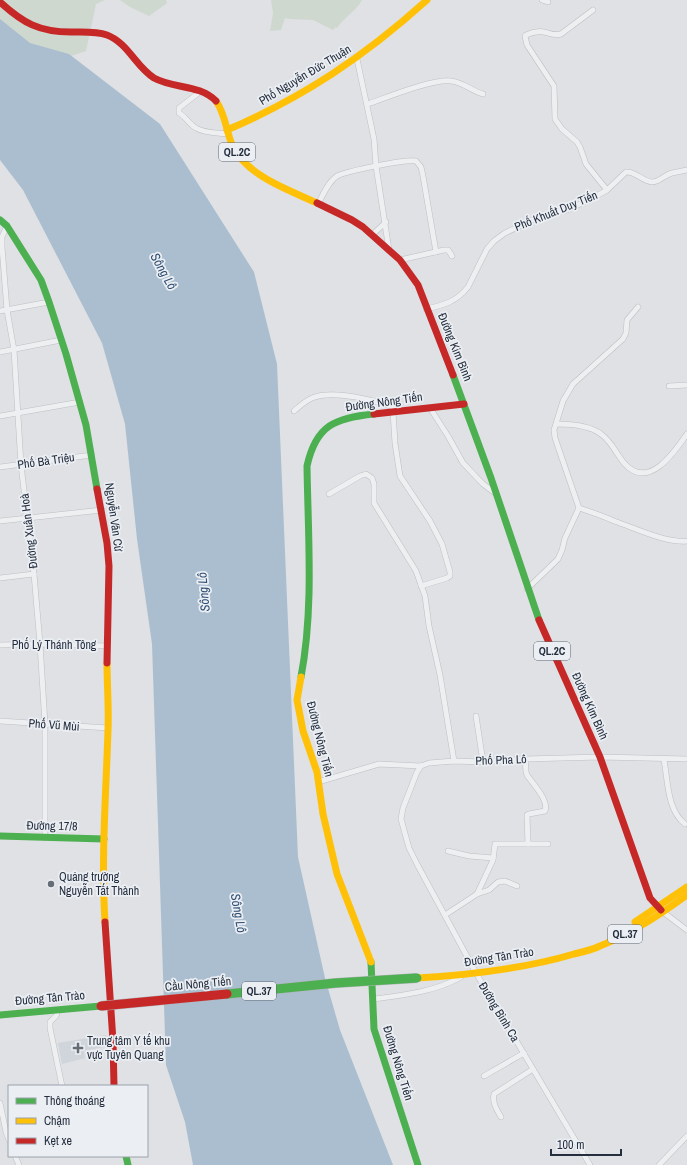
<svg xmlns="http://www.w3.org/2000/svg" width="687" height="1165" font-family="'Archivo Narrow',sans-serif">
  <rect width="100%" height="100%" fill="#dfe1e4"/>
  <path fill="#d0d4db" d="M106 1035 109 1046 84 1051 85 1058 62 1064 58 1043Z"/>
  <g fill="#cfd8cf">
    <path d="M0 0H105L96 4 86 51 68 57 16 40 0 29Z"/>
    <path d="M120 0H166L167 3 149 16 130 7Z"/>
    <path d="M271 0H362C355 12 344 17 337 28L336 27 333 30 313 20 290 19 285 18 281 30 270 31 273 13Z"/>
  </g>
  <path fill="#abbed0" d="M0 19 30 43 69 54 160 124 254 272 277 364 298 857 325 978 340 1030 393 1165H193L185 1122 166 1065 152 644 137 539 125 424 102 343 23 190 0 160Z"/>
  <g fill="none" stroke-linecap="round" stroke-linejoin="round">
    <g stroke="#bdbfc2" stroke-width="6">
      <g id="street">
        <path d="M542 0 548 2"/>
        <path d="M593 10 561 34C554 36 550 33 544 32 538 31 532 32 526 35L525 36 527 45 554 86 555 119 562 129 577 142 580 147 586 164 607 190"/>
        <path d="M357 59 374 139 376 166 389 250"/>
        <path d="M201 91 179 108V113C186 117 189 124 196 128 204 133 218 133 228 134"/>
        <path d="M368 104C388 97 432 79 451 81 463 82 472 91 483 94"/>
        <path d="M318 204C323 195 328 182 337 176 347 171 405 159 416 161L421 167 423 176 436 252"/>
        <path d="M7 226 2 237V247L7 310 14 350 21 465 34 574 40 644 45 724V838"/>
        <path d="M372 235 386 222"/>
        <path d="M400 260 444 250H448L452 256"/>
        <path d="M426 309C444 305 456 302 468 287L487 249 494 241 505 233 543 215 567 210 591 199 607 190 626 172C635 171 642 181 652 182 660 182 664 175 672 173 677 172 682 171 687 170"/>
        <path d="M0 311 49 302"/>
        <path d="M0 352 61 340"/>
        <path d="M669 386 687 385"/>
        <path d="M430 408 448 436 463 463 483 484 495 493"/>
        <path d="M294 411C300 406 305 401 312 398 334 389 381 401 402 411"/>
        <path d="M393 412 395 443 400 476 430 521 442 544 450 572V576L447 578 421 586"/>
        <path d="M0 416 80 402"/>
        <path d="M557 424C571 424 589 425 601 434 611 441 616 453 624 463 648 491 674 453 687 434"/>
        <path d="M0 467 92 455"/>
        <path d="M329 494 360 476 366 474 372 478 374 484V503L416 571 425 596 429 626 440 675 454 761"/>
        <path d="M579 508C591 512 603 516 614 521 635 528 665 543 687 541"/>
        <path d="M0 521 102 510"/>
        <path d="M0 578 34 574"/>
        <path d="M527 589 558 559 562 550 565 538 579 508 555 438 554 430 563 401 573 384 623 339 626 333 627 320 638 307"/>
        <path d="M0 645 40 644 107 646"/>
        <path d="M476 716 483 762"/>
        <path d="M0 721 108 728"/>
        <path d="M525 759C526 764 525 771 527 775 533 784 549 800 545 811L529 814 527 815 528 844"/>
        <path d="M664 760C668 781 667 810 685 824"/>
        <path d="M421 766 417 772 403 808 401 819 409 848 417 864 476 973 590 1165"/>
        <path d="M318 782 379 764 421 766 429 763 454 761 483 762 525 759 600 757 687 759"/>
        <path d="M448 851 469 856 493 858"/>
        <path d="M477 894 493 860 495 844H548"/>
        <path d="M663 912 687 930"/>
        <path d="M445 915 477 894 489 890 498 882 505 881 517 886"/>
        <path d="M374 999C404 995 434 992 461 977"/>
        <path d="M58 1010 56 1016 50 1022V1028L62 1086"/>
        <path d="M484 1076 524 1053"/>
        <path d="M0 1103 6 1132 9 1140"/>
        <path d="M501 1117C497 1110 492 1103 494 1094L533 1069"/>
        <path d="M15 1156 19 1165"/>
        <path d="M659 1165 687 1136"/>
      </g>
    </g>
    <use href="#street" stroke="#edeff1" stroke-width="5"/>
    <g stroke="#4caf50" stroke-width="7">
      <path d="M0 220 7 226 41 280 49 302 66 354 86 425 97 489"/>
      <path d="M453 375 491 478 539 620"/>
      <path d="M301 677C314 608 308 536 307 466 316 425 335 418 374 414"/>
      <path d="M0 836 104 839"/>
      <path d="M371 962 374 1029 418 1165"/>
      <path d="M0 1015 101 1006"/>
      <path d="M126 1156 128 1165"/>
    </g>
    <g stroke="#ffc107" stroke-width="7">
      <path d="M216 101C226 115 226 132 233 147 249 177 289 190 317 203"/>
      <path d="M227 130C304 97 365 56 427 0"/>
      <path d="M301 677 297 700 303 731 317 772 323 814 337 874 371 962"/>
      <path d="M105 922C101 858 106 794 108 730 109 708 107 685 107 663"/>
      <path d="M635 922 687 887"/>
      <path d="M417 978C470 975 523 969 574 954 583 952 592 950 600 946 631 934 660 915 687 895"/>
    </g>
    <g stroke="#c62828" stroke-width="7">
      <path d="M0 2C23 23 39 32 71 32 82 32 96 31 107 35 128 43 136 67 154 78 174 89 199 84 216 101"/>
      <path d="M317 203 352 220 363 227 400 260 418 285 453 375"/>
      <path d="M374 414 464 404"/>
      <path d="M97 489 107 543 109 566 107 663"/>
      <path d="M539 620 600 757 650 898 661 910"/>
      <path d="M105 922 113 1041 114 1086"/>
    </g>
    <g stroke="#b1b4b9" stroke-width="10" stroke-linecap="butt">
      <path id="fast-bridge" d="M227 994 336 983 417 978"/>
    </g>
    <g stroke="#b1b4b9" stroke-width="10" stroke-linecap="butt">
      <path id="jam-bridge" d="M101 1006 227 994"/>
    </g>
    <use href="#fast-bridge" stroke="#4caf50" stroke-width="9"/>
    <use href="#jam-bridge" stroke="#c62828" stroke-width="9"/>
  </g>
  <g fill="#666d77" stroke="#ebeff4" stroke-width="1.5">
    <circle cx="51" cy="884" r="4"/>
    <path d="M76 1042h4v4h4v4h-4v4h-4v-4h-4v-4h4z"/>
  </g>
  <g text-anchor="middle" stroke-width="3.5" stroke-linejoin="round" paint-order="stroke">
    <g fill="#ebeff4" stroke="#606874" stroke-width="1">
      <rect x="219" y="143" width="36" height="18" rx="3"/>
      <rect x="534" y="642" width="36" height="18" rx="3"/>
      <rect x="608" y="925" width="34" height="18" rx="3"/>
      <rect x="242" y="982" width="34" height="18" rx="3"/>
    </g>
    <g font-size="11" font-weight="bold" fill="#252e3d">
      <text x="237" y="156">QL.2C</text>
      <text x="552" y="655">QL.2C</text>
      <text x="625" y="938">QL.37</text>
      <text x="259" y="995">QL.37</text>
    </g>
    <g font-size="12" fill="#252e3d" stroke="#ebeff4">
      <text transform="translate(305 75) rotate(-31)" y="4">Phố Nguyễn Đức Thuận</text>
      <text transform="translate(556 211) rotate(-22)" y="4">Phố Khuất Duy Tiến</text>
      <text transform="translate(455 347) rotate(68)" y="4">Đường Kim Bình</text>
      <text transform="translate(384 402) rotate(-8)" y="4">Đường Nông Tiến</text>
      <text transform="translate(46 461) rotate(-8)" y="4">Phố Bà Triệu</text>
      <text transform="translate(114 517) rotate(82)" y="4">Nguyễn Văn Cừ</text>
      <text transform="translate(29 531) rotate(-97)" y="4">Đường Xuân Hoà</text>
      <text x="54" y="649">Phố Lý Thánh Tông</text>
      <text transform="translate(590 706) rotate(66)" y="4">Đường Kim Bình</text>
      <text transform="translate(54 725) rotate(4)" y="4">Phố Vũ Mùi</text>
      <text transform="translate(320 739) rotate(76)" y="4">Đường Nông Tiến</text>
      <text transform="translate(501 760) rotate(-2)" y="4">Phố Pha Lô</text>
      <text transform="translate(52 826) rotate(1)" y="4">Đường 17/8</text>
      <text transform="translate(499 957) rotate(-9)" y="4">Đường Tân Trào</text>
      <text transform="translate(198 984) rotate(-5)" y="4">Cầu Nông Tiến</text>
      <text transform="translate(50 998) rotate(-5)" y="4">Đường Tân Trào</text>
      <text transform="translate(499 1012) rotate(59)" y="4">Đường Bình Ca</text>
      <text transform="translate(398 1063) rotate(73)" y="4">Đường Nông Tiến</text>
    </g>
    <g font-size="12" fill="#252e3d" stroke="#ebeff4" text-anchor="start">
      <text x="59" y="881">Quảng trường<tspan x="59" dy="14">Nguyễn Tất Thành</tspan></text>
      <text x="87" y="1045">Trung tâm Y tế khu<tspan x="87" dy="14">vực Tuyên Quang</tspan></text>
    </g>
    <g font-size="13" font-style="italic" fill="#2f4e72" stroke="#ebeff4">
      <text transform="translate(164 271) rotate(61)" y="5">Sông Lô</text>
      <text transform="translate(203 592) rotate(-95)" y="5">Sông Lô</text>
      <text transform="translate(239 913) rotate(80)" y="5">Sông Lô</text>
    </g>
  </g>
  <rect x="8" y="1085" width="140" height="72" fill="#ebeff4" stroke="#9ca2ab"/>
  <rect x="16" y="1098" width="20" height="6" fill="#4caf50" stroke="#9ca2ab"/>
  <text x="44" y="1105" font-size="12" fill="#252e3d">Thông thoáng</text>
  <rect x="16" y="1118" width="20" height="6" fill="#ffc107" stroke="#9ca2ab"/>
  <text x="44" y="1125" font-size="12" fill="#252e3d">Chậm</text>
  <rect x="16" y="1138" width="20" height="6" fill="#c62828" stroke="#9ca2ab"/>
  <text x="44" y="1145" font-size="12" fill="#252e3d">Kẹt xe</text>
  <path d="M551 1149v6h70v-6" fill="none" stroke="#252e3d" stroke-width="2"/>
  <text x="557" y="1149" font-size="12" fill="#252e3d" stroke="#ebeff4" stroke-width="3" paint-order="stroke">100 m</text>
</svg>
